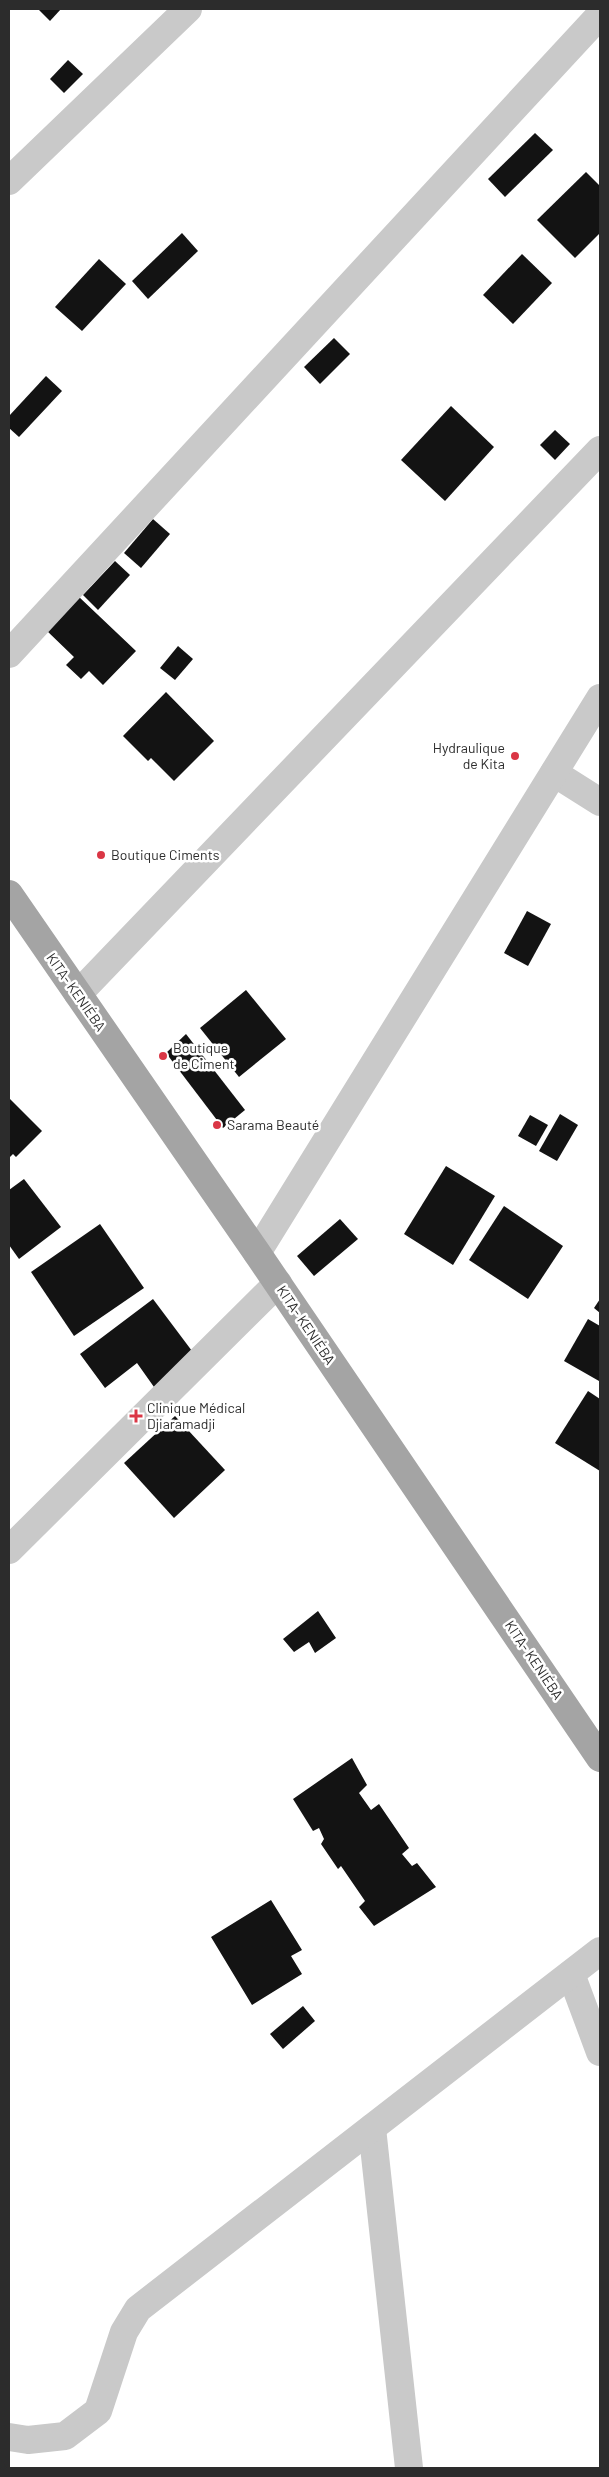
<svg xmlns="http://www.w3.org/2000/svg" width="609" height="2477" font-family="Barlow,sans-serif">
  <rect width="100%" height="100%" fill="#fff"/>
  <g fill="#131313">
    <path d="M38 9H61L50 21Z"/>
    <path d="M68 60 83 74 64 93 50 79Z"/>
    <path d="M535 133 553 150 505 197 488 179Z"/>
    <path d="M586 172 600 186V233L575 258 537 220Z"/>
    <path d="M182 233 198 251 148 299 132 281Z"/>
    <path d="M522 254 552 283 513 324 483 295Z"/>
    <path d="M99 259 126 284 82 331 55 307Z"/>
    <path d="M334 338 350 354 320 384 304 367Z"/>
    <path d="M46 376 62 391 19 437 9 428V416Z"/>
    <path d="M451 406 494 447 445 501 401 460Z"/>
    <path d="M555 430 570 444 555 460 540 445Z"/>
    <path d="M153 519 170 534 141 568 124 553Z"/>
    <path d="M115 561 130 575 98 610 83 595Z"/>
    <path d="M78 596 136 651 103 685 89 671 81 679 66 665 74 657 46 630Z"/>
    <path d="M178 646 193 659 175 680 160 668Z"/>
    <path d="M166 692 214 741 174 781 151 758 148 761 123 736Z"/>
    <path d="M527 911 551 924 528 966 504 953Z"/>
    <path d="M246 990 286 1039 239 1077 200 1028Z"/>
    <path d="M186 1034 245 1110 223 1128 166 1053Z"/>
    <path d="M9 1098 42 1131 16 1157 13 1154 9 1158Z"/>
    <path d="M560 1114 578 1125 557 1161 539 1151Z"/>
    <path d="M530 1115 548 1125 536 1146 518 1136Z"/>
    <path d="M446 1166 495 1196 453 1265 404 1234Z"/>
    <path d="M24 1179 61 1227 19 1259 9 1245V1190Z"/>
    <path d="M504 1206 563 1246 528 1299 469 1260Z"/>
    <path d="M340 1219 358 1239 314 1276 297 1256Z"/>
    <path d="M100 1224 144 1288 74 1336 31 1272Z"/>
    <path d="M153 1299 195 1355 154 1387 137 1363 105 1388 80 1354Z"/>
    <path d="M600 1299V1313L594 1308Z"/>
    <path d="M588 1319 600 1326 599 1381 564 1361Z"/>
    <path d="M588 1391 600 1399V1471L555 1443Z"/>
    <path d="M175 1416 225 1470 174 1518 124 1463Z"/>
    <path d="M318 1611 336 1638 315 1653 309 1642 294 1652 283 1639Z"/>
    <path d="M352 1758 367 1785 359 1793 371 1810 379 1804 409 1848 402 1854 412 1866 417 1863 436 1887 374 1926 359 1907 365 1901 341 1866 338 1869 321 1844 324 1839 319 1828 313 1831 293 1799Z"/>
    <path d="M271 1900 302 1950 291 1956 302 1974 252 2005 211 1937Z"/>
    <path d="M303 2006 315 2021 283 2049 270 2034Z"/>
  </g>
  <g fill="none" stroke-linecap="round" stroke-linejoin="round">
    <g stroke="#c9c9c9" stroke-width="28">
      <path d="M9 181 188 9"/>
      <path d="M9 654 600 15"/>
      <path d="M554 773 600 802"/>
      <path d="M78 994 600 450"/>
      <path d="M257 1253 600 698"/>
      <path d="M9 1550 278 1283"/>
      <path d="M571 1974 600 2052"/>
      <path d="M372 2128 409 2468"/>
      <path d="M9 2437 28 2440 65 2436 98 2411 124 2332 138 2309 600 1951"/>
    </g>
    <path stroke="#a4a4a4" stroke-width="28" d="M9 894 257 1253 600 1758"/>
  </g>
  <g fill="#da3645" stroke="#fff" stroke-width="2">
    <circle cx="515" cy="756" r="5"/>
    <circle cx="101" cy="855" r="5"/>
    <circle cx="163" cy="1056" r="5"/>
    <circle cx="217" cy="1125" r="5"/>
    <path d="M133.5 1408.5h5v5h5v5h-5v5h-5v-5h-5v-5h5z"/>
  </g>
  <g text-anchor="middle" stroke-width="5" stroke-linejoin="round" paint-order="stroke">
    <g font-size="14" fill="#2c2c2c" stroke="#fff" text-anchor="start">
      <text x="505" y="753" text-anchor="end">Hydraulique<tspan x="505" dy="16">de Kita</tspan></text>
      <text x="111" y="860">Boutique Ciments</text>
      <text x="173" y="1053">Boutique<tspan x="173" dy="16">de Ciment</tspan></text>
      <text x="227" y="1130">Sarama Beauté</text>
      <text x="147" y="1413">Clinique Médical<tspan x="147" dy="16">Djiaramadji</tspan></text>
    </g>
    <g font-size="14" fill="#2c2c2c" stroke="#fff">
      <text transform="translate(76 992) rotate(55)" y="5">KITA- KENIÉBA</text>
      <text transform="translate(306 1325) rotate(56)" y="5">KITA- KENIÉBA</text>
      <text transform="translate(534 1660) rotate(56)" y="5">KITA- KENIÉBA</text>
    </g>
  </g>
  <rect width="609" height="2477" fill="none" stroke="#2c2c2c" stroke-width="20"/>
</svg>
